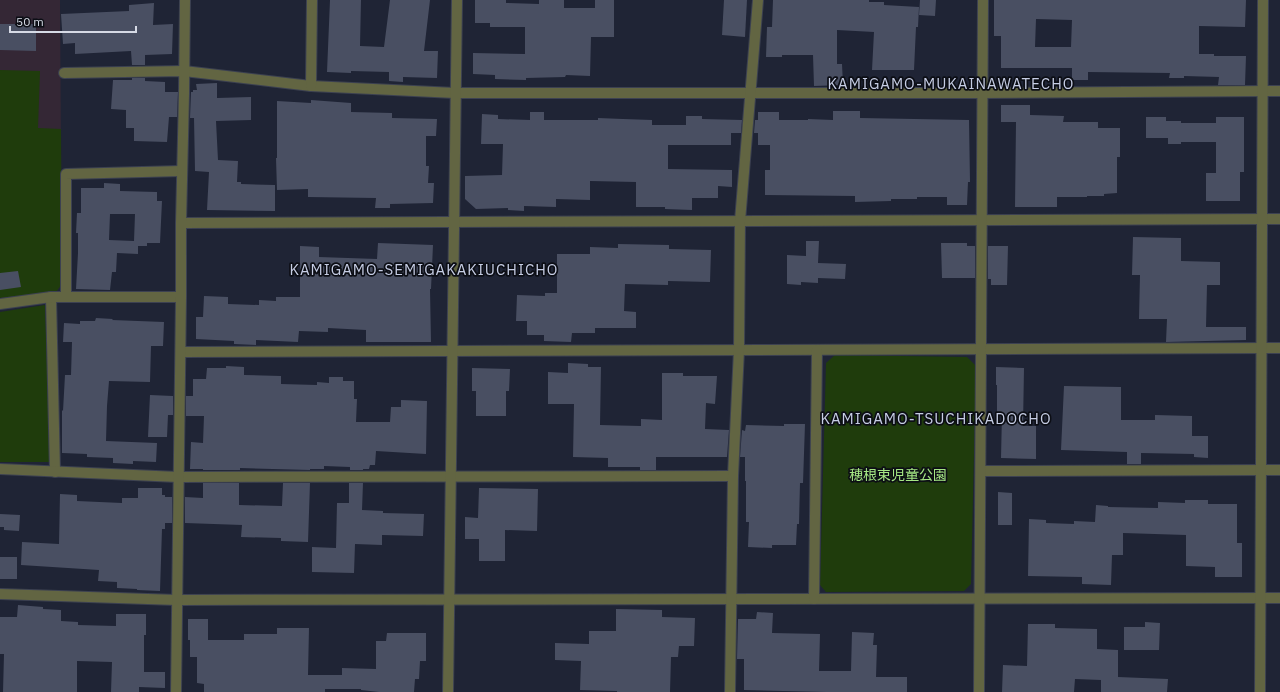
<svg xmlns="http://www.w3.org/2000/svg" width="1280" height="692" font-family="'IBM Plex Sans','Noto Sans JP',sans-serif">
  <rect width="100%" height="100%" fill="#1f2435"/>
  <path fill="#342735" d="M0 0H60L62 284 56 292 0 299Z"/>
  <g fill="#1f3c0c">
    <path d="M0 70 40 71 38 128 61 129 62 284 56 292 0 298Z"/>
    <path d="M45 305 50 462H0V312Z"/>
    <path d="M835 355 967 357 976 366 971 584 964 591 826 592 820 585 826 363Z"/>
  </g>
  <g fill="#494f62" fill-rule="evenodd">
    <path d="M330 0H361L360 46 384 47 390 0H430L424 51H438L437 78 403 77V82L389 81V72L351 71V73L327 72Z"/>
    <path d="M475 0H506V3L539 4V0H564V8H595V0H614V37H591L590 76 566 75 565 77 526 78V80L495 79V75L473 74V53L525 54V27H490V23H475Z"/>
    <path d="M724 0H747L745 37 722 35Z"/>
    <path d="M773 0H869V2H884V5L919 7 918 27H916L914 70H872L874 32 837 30V64H842L843 85 814 86 813 55H782V57H766L767 27H772Z"/>
    <path d="M920 0H936L935 16 919 15Z"/>
    <path d="M994 0H1246L1245 27 1199 26V54H1214V56H1246L1245 85H1218L1219 77 1184 76V78H1169L1170 73 1088 72V80H1072V68H1001V36H994ZM1036 19 1072 20 1071 47H1035Z"/>
    <path d="M154 3 153 25 173 24 172 54 145 55V65H132L131 51 75 54V43L63 44 61 14 129 11V5Z"/>
    <path d="M0 24H36V51L0 50Z"/>
    <path d="M132 78H145V81L165 82V92H178L177 117H169L167 142 134 141V128H126V110L111 109 113 80H132Z"/>
    <path d="M217 83V98L251 97V120L216 121 218 160 238 161 237 182H241V184L275 185V211L207 210 209 172 195 171 194 118H190L191 92H193V90H197L196 84Z"/>
    <path d="M311 100 351 103V112L392 113V118L437 119 436 136H426V166H429L428 183H434L433 203 390 204V208H375L376 198 308 197V189L277 190 276 158H277V101L311 103Z"/>
    <path d="M1001 105H1030V115L1064 116 1063 122H1098V128H1120V157H1117V193L1104 194V196H1087V197H1057V207H1015L1016 122H1001Z"/>
    <path d="M833 111H860V118L969 120 970 182H968L967 205H947V197H917V199H891V201L855 202V196L765 195V170H770V145H758V133H754L755 120H758V112H779V120H808V119L833 120Z"/>
    <path d="M530 112H544V120H598V118L623 119 652 120V125H686V116H702V119L742 120 741 133H731V145H668V169L732 170V187L718 186V198H692V210L665 209V207H636V182L590 181V200L556 199V207L524 206V211L508 210V208L476 209 465 199V176L502 175 503 144H481L482 114 498 115V119L530 120Z"/>
    <path d="M1146 117H1166V121H1181V123H1216V117H1244V172H1240V201H1206V173H1216V142H1181V144H1168V138H1146Z"/>
    <path d="M104 183 120 184V191L157 192V201H162L160 243H147V246H138V254L117 253 116 272H112L110 290 76 289 78 253V233H76L77 213H81V188H104ZM110 214H135L134 241 109 240Z"/>
    <path d="M1133 237 1181 238V261L1220 262V285H1207L1206 327H1246V340L1166 342 1167 319H1139L1140 275H1132Z"/>
    <path d="M806 241H819L818 263 846 264 845 279 818 278V283L801 282V285L787 284V255L806 256Z"/>
    <path d="M378 243 433 245 431 289H430L431 342H366V330L328 328V332L299 331 298 342 256 340V345L234 344V341L196 339V317H203L204 296 228 297V304L259 305V300L276 301V297H300V246L319 247V257L377 259Z"/>
    <path d="M941 243H967V246H975V278H942Z"/>
    <path d="M618 244 669 245V249L711 250 710 282 668 281V285L625 284 624 311 636 312V328H595V333H572L571 342 544 341V335H527V321H516L517 295 545 296V293H557V254H590V247L618 248Z"/>
    <path d="M988 246H1008L1007 285H991V279H988Z"/>
    <path d="M18 271 21 287 0 290V273Z"/>
    <path d="M96 318 113 319 112 320 164 322 163 346H151L150 382 109 381 107 406 106 441 157 443 156 462 133 461V464L113 463V458L87 457V454L62 453V410L63 411 65 375H71L72 342H63L64 323 80 324V321H95Z"/>
    <path d="M568 363 588 364V367H601L600 425 641 426V419L662 420V373H683V376H717L715 404 706 403 705 429 729 430 727 457H656V470H640V467H608V458L573 457 574 404H548V372L568 373Z"/>
    <path d="M226 366 244 367V375L281 376V384L317 385V382L329 383V377H343V381H354V399H357L356 422H390L391 407H401V400L427 401 426 454 376 451 375 465H370L369 469H363V470H350V467L324 466V469H310V470L240 468V470H203V469H190L191 442 203 443 204 416H186V396H193V379H206L207 368H226Z"/>
    <path d="M996 367 1024 368 1023 426H1036V459L1001 458 1002 413H997V385H996Z"/>
    <path d="M472 368 510 369 509 391H506V416H476V391H472Z"/>
    <path d="M1064 386 1121 387V420H1155V415L1192 416V436H1208V458L1194 457V454L1141 453V464H1127V452L1061 450Z"/>
    <path d="M150 395 173 396V415H168L167 437H148Z"/>
    <path d="M784 424H805L803 483H800L799 524H797L796 545H772V548L748 547 749 522H746V481H745V457H740L742 430 745 431 746 425 784 426Z"/>
    <path d="M203 483H239V505L282 506 283 483H310L308 542 281 541V538L241 537 242 525 185 523V497L203 498Z"/>
    <path d="M349 483H363L362 510 383 511V513L424 514 423 536 382 535V545L355 544 354 573 312 572V547L336 548 337 503H349Z"/>
    <path d="M138 488H162V495H165V497H172V523H165V529H162L160 591 137 590V589L117 588V582L98 581 99 570 21 565 22 542 59 544 60 494 77 495V501L122 503V498H138Z"/>
    <path d="M479 488 538 489 537 531 505 530V561H479V539H465V517L478 518Z"/>
    <path d="M998 492 1012 493V525H998Z"/>
    <path d="M1185 500H1208V504H1237V543H1242V577H1215V567L1186 566V535L1123 533V555H1112L1111 585 1082 584V577L1028 576 1029 519 1046 520V523L1074 524V521L1095 522 1096 505 1108 506V507L1158 508V502L1185 503Z"/>
    <path d="M0 514 20 515 19 531 4 530V527H0Z"/>
    <rect x="0" y="557" width="17" height="22"/>
    <path d="M18 605 43 607V609L61 610V621L78 622V625L116 626V614H146V635H144V672H165V688L139 687V692H111L112 662 77 661V692H3L4 654H0V617H17Z"/>
    <path d="M616 609 662 610V617L695 618 694 646H679L678 657H671L670 692H617V691L580 690 581 661 555 660V643L589 644V631H616Z"/>
    <path d="M757 612 773 613 772 633 820 634 819 671H851L852 632 874 633 873 645H877L876 677H907V692H826L744 690V659H737L738 619H756Z"/>
    <path d="M188 619H208V640H244V634H277V628H309L308 675H342V668L376 669V641H386L387 633H426V661H420L419 679H415L414 692H379L361 690V689H325V692H204V684L197 683V657H190V640H188Z"/>
    <path d="M1145 622 1160 623 1159 650H1124V627H1145Z"/>
    <path d="M1028 624H1055V628L1097 629V649L1118 650V677L1168 679 1167 692H1101V680L1075 679 1074 692H1002L1003 665 1027 666Z"/>
  </g>
  <g fill="none" stroke-linecap="round" stroke-linejoin="round">
    <g stroke="#3c4151" stroke-width="12">
      <g id="minor">
        <path d="M64 73 184 71 311 86 455 93H982L1280 91"/>
        <path d="M311 86 312 0"/>
        <path d="M181 223 1280 219"/>
        <path d="M51 297 55 472"/>
        <path d="M66 297V174L181 171"/>
        <path d="M0 304 51 297H181"/>
        <path d="M181 352 1280 348"/>
        <path d="M0 469 178 477 733 476"/>
        <path d="M981 471 1280 470"/>
        <path d="M0 594 177 600 1280 598"/>
        <path d="M814 599 817 350"/>
        <path d="M176 692 181 297V223L184 94 185 0"/>
        <path d="M448 692 457 0"/>
        <path d="M730 692 733 476 739 350 740 221 758 0"/>
        <path d="M979 692 983 0"/>
        <path d="M1260 692 1263 0"/>
      </g>
    </g>
    <use href="#minor" stroke="#626542" stroke-width="10"/>
  </g>
  <g text-anchor="middle" stroke-width="3.5" stroke-linejoin="round" paint-order="stroke">
    <g font-size="14" fill="#a6e784" stroke="#0c0e15">
      <text x="898" y="480">穂根束児童公園</text>
    </g>
    <g font-size="15" letter-spacing="1" fill="#c6cde4" stroke="#0c0e15">
      <text x="951" y="89">KAMIGAMO-MUKAINAWATECHO</text>
      <text x="424" y="275">KAMIGAMO-SEMIGAKAKIUCHICHO</text>
      <text x="936" y="424">KAMIGAMO-TSUCHIKADOCHO</text>
    </g>
  </g>
  <path d="M10 26v6h126v-6" fill="none" stroke="#d6dae5" stroke-width="2"/>
  <text x="16" y="26" font-size="12" fill="#d6dae5" stroke="#0c0e15" stroke-width="3" paint-order="stroke">50 m</text>
</svg>
